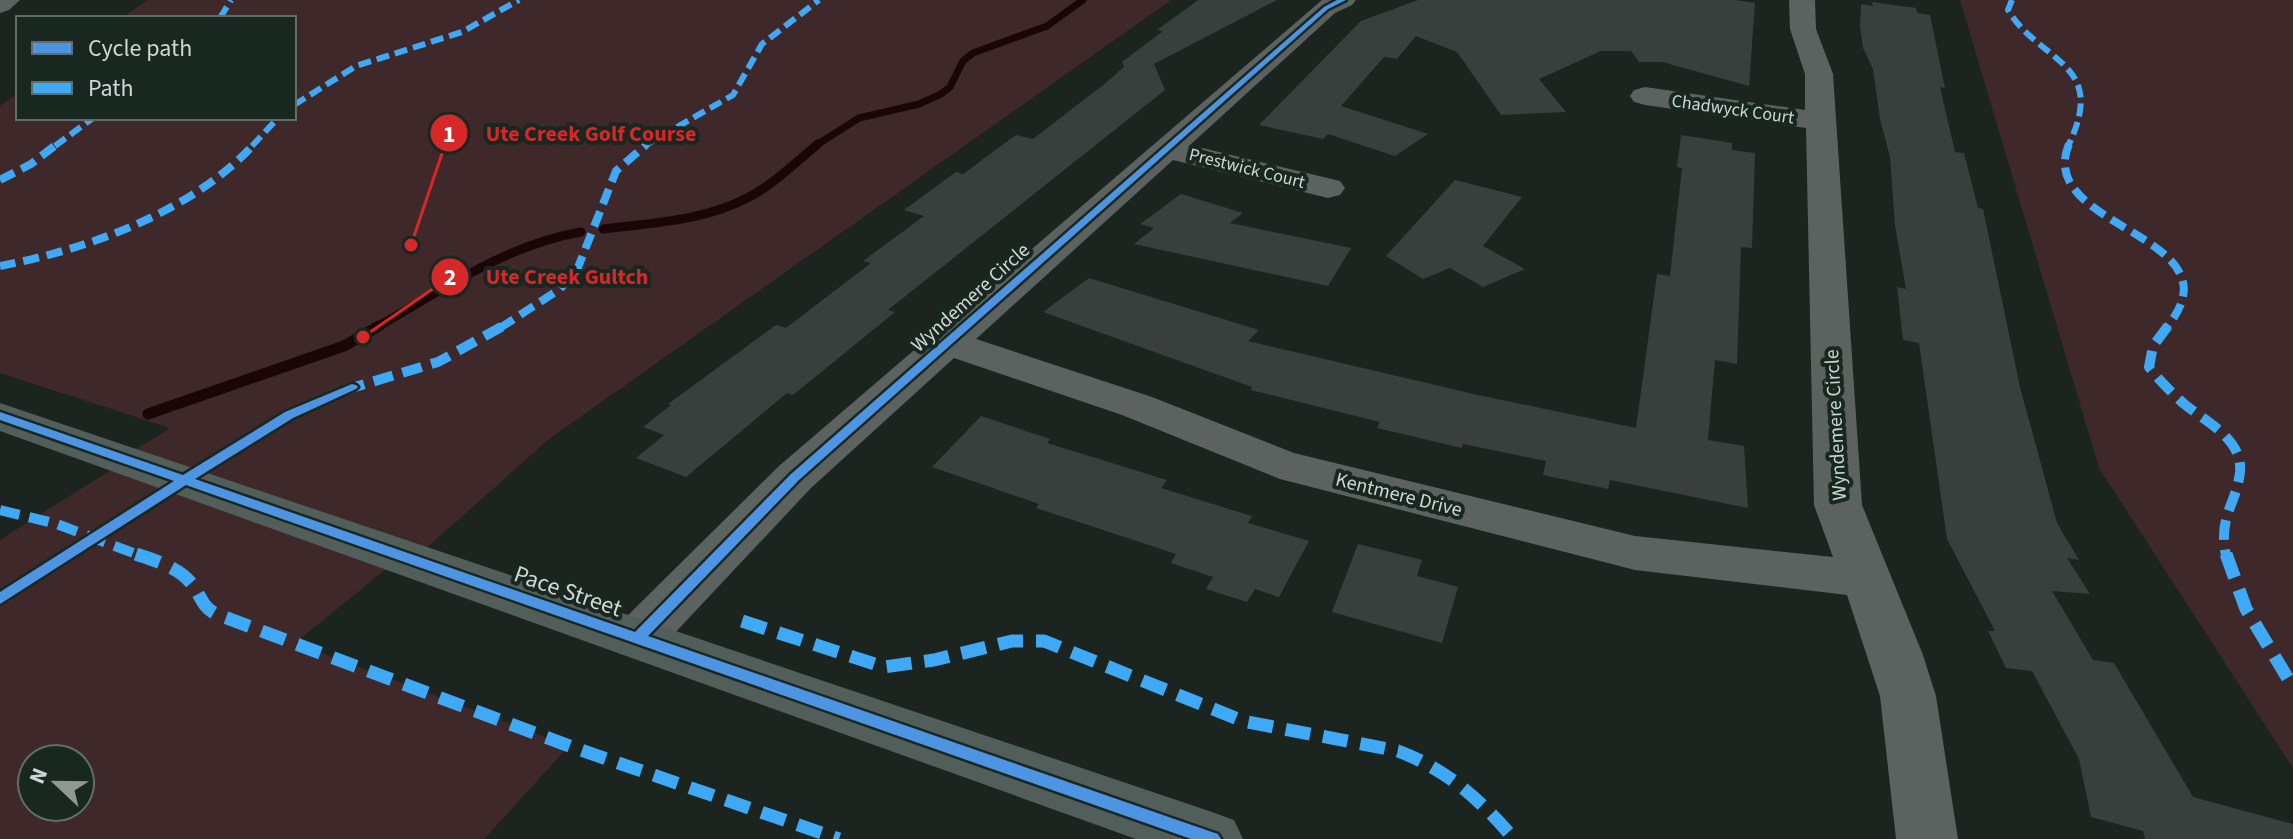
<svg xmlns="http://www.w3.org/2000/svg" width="2293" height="839" font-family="'Source Sans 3',sans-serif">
  <rect width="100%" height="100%" fill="#1c2420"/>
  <g fill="#3e2829" fill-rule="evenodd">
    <path d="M147 0H1171L549 439 412 561 401 557 295 643 569 746 484 839H0V540L125 461 120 459 170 428 0 373V106L18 93V118H294V18H122ZM32 759H80V807H32Z"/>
    <path d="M1960 0H2293V768L2099 468Z"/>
  </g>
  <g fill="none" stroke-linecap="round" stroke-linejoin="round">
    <path stroke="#1a0507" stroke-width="7" d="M815 146 859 118 919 104 941 94 950 87 963 61 973 53 1047 26 1083 0"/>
    <g stroke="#1a0507" stroke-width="9">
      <path d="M603 229C651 223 705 221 749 197 774 184 795 163 818 144"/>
      <path d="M375 328C441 291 505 245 581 232"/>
    </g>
    <path stroke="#1a0507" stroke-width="11" d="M148 414 344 346 379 326"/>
  </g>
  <g fill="#383f3c">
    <path d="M1198 0H1277L1154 64 1165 90 888 310 895 312 793 395 787 393 686 477 636 458 664 435 643 427 671 405 668 404 776 325 786 328 871 263 863 261 924 216 904 210 956 172 963 174 1016 135 1033 139 1103 85 1124 67 1122 62 1163 31 1157 30Z"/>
    <path d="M1418 0H1734L1755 3 1749 86 1662 62H1639L1631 51H1601L1539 79 1566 112 1501 115 1457 52 1416 36 1397 59 1384 57 1341 106 1428 134 1395 156 1328 134 1323 139 1259 125 1361 21Z"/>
    <path d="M1872 2 1916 8 1917 13 1930 15 1945 88 1940 87 1955 152 1964 153 1978 208 1983 209 2020 387 2057 523 2079 560 2067 558 2090 594 2052 591 2093 660 2114 663 2193 797 2293 824V839H2145L2143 831 2091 817 2079 759 2032 671 2006 668 1988 631H1995L1947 539 1919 343 1903 340 1897 287 1906 289 1895 226 1890 157 1880 119 1873 69 1863 48 1860 26 1861 4 1873 6Z"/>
    <path d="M1681 135 1732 143V150L1755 153 1752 248 1741 247 1737 364 1715 360 1708 440 1744 446 1748 508 1610 480 1608 489 1543 475 1546 461 1463 444 1462 448 1377 428 1380 422 1251 390 1252 387 1043 312 1089 278 1259 330 1248 341 1478 395 1636 428 1657 274 1670 276 1682 168 1677 167Z"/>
    <path d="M1455 180 1522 197 1483 246 1525 269 1483 287 1450 268 1423 279 1386 256Z"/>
    <path d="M1181 194 1243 213 1230 223 1351 248 1328 286 1134 244 1154 228 1140 224Z"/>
    <path d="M981 416 1050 439 1047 443 1167 480 1161 488 1252 516 1248 523 1309 541 1279 597 1255 589 1247 602 1206 589 1213 577 1171 563 1176 554 1036 508 1039 504 932 467Z"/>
    <path d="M1358 544 1422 560 1417 576 1458 587 1442 643 1332 612Z"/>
  </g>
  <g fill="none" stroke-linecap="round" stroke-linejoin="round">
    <g fill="#5c625f" fill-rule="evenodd">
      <path d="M0 0H20L9 10 0 13Z"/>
      <path d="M1322 0H1356L1352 5 1335 13 1190 145 1340 181 1345 188 1340 195 1328 198 1173 160 976 339 1152 397 1294 453 1635 536 1833 557 1814 505 1806 128 1645 105 1634 102 1630 96 1634 90 1645 87 1805 110V74L1790 29 1789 0H1815L1816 29 1833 74 1862 505 1923 655 1936 696 1958 839H1896L1880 696 1847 595 1635 570 1280 479 1122 415 954 358 811 488 656 653 637 659 618 653 610 639 618 625 779 466Z"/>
    </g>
    <path fill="#525e59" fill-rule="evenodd" d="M0 403 1212 812 1234 820 1243 839H1136L0 431Z"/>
    <g stroke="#3fa9f5" stroke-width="6" stroke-dasharray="13 6" stroke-linecap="butt">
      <path d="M2012 0 2008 10C2041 64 2109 62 2068 146"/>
      <path d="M220 18 231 0"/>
      <path d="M294 105 356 66 462 32 519 0"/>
      <path d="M55 146 93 118"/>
      <path d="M252 146 278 118"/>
      <path d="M644 146 733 95 762 44 819 0"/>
    </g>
    <g stroke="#3fa9f5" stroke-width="8" stroke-dasharray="16 8" stroke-linecap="butt">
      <path d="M2069 144C2033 230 2245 234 2166 328"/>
      <path d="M0 180 31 164 57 144"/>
      <path d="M0 266C86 250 194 211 254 144"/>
      <path d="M500 328 560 289 577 270 616 171 647 144"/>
    </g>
    <g stroke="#3fa9f5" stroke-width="10" stroke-dasharray="20 10" stroke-linecap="butt">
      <path d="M2168 326 2153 346 2149 367C2159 380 2171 392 2183 403 2204 421 2243 438 2240 472 2236 506 2218 515 2226 556"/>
      <path d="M345 390 438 362 503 326"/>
      <path d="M0 510 57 524 141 556"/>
    </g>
    <g stroke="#3fa9f5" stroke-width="13" stroke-dasharray="25 13" stroke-linecap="butt">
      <path d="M136 554C156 561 178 567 192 584 201 596 202 607 216 614L572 747 839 839"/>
      <path d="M2226 554 2246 609 2293 687"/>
      <path d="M742 621 884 667 934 660 1012 641H1044L1243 721 1398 751C1446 769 1481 800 1514 839"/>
    </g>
    <g stroke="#192721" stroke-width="5">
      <path id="cycleway" d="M1337 0H1346L1328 9 799 480 648 636 1212 832 1218 834 1221 839H1191L186 485 0 604V592L174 481 0 420V412L183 475 285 412 352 384 356 385 358 387 356 389 293 418 195 479 635 632 791 474 1324 7Z"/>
    </g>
    <use href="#cycleway" fill="#4d94e3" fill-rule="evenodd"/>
  </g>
  <g text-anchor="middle" stroke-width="8" stroke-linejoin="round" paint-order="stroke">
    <g font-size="18" fill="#ced7d3" stroke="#192721">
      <text transform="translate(1733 109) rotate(8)" y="6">Chadwyck Court</text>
      <text transform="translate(1247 168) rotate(14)" y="6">Prestwick Court</text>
    </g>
    <g font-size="20" fill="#ced7d3" stroke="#192721">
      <text transform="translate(970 297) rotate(-42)" y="7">Wyndemere Circle</text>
      <text transform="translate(1835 425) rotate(-93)" y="7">Wyndemere Circle</text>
      <text transform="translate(1399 494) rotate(14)" y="7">Kentmere Drive</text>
    </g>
    <g font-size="24" fill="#ced7d3" stroke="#192721">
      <text transform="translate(568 591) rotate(19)" y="8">Pace Street</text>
    </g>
  </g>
  <path fill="none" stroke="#d62828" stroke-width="3" d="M411 245L449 133M363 337L450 277"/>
  <g fill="#d62828" stroke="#192721" stroke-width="3">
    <circle cx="411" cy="245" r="8"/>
    <circle cx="363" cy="337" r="8"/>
    <circle cx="449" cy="133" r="20"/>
    <circle cx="450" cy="277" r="20"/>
  </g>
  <g font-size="24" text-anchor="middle" font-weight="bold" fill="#fff">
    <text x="449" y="142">1</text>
    <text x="450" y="285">2</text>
  </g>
  <g font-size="22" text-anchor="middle" font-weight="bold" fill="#d62828" stroke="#192721" stroke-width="8" stroke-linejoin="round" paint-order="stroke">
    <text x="591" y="141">Ute Creek Golf Course</text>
    <text x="567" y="284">Ute Creek Gultch</text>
  </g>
  <rect x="16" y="16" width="280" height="104" fill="#192721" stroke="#616d68" stroke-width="2"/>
  <rect x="32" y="42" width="40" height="12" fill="#4d94e3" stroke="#616d68" stroke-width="2"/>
  <text x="88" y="56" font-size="24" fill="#ced7d3">Cycle path</text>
  <rect x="32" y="82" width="40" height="12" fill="#3fa9f5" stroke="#616d68" stroke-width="2"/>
  <text x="88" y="96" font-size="24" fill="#ced7d3">Path</text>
  <g transform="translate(56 783) rotate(292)"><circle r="38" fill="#192721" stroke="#616d68" stroke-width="2"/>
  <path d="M0-6L14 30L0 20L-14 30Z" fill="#909894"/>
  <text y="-12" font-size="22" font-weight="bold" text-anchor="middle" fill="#ced7d3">N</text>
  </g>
</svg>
